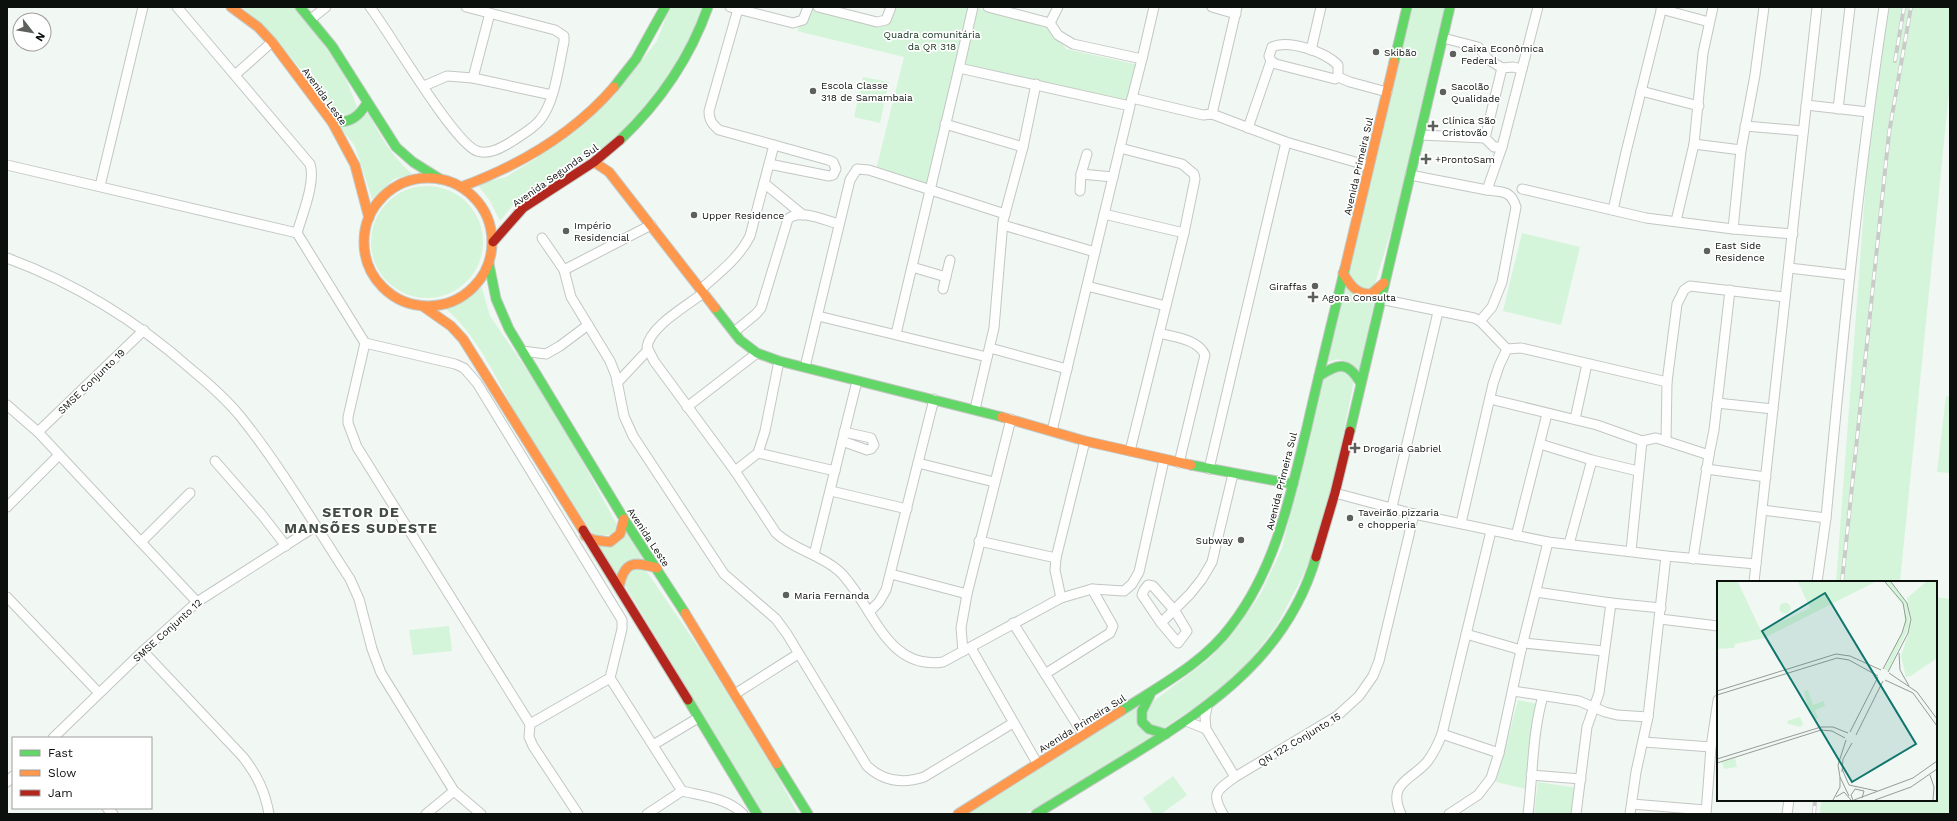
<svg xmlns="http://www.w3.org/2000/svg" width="1957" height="821" font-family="'Work Sans',sans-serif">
  <rect width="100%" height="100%" fill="#f1f7f2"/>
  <g fill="#d5f5db">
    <path d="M242 7H294L311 26 345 76 357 107 351 116 344 117 335 111 270 32Z"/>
    <path d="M670 7H706L684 54 638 116 606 146 583 162 517 200 500 221 490 201 477 184 506 177 535 159 627 79 657 41Z"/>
    <path d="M808 7 880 27 889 23 895 7H973L932 192 875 174 904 57 797 31Z"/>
    <path d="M1412 7H1449L1420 135 1374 287 1361 291 1348 272Z"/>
    <path d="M1879 7H1950V82L1900 582H1836Z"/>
    <path d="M977 8 1053 30 1066 49 1139 65 1129 104 961 65Z"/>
    <path d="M863 77 889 82 880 123 854 117Z"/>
    <path d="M369 113C380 137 392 156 412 174L394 179 372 199 355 146 341 128Z"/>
    <circle cx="427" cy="242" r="56"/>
    <path d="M1522 233 1580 247 1561 325 1503 311Z"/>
    <path d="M1344 282 1375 298 1359 372C1346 362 1342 355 1326 363Z"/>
    <path d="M481 285 490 316 557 414 617 525 613 534 595 537C572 502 548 468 526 432 501 390 483 341 445 308L464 300Z"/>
    <path d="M1335 368 1353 377V386L1330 497 1306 570 1277 625 1249 662 1225 687 1164 728 1149 725 1147 714 1151 703 1209 659 1234 631 1260 595 1282 548 1324 375Z"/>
    <path d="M1946 396 1950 397V473L1937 472Z"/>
    <path d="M625 528 644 560 615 577 597 548Z"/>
    <path d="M629 569H644L647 572 703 654 777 775 798 814H762L623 582Z"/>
    <path d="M1936 597 1950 599V814H1820L1821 800H1936Z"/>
    <path d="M449 626 452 651 413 655 409 630Z"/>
    <path d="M1518 700 1537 704 1526 789 1496 782Z"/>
    <path d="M1138 706 1154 737 1025 814H968Z"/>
    <path d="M1173 776 1187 795 1161 814H1153L1143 798Z"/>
    <path d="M1538 782 1578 788 1574 814H1534Z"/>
  </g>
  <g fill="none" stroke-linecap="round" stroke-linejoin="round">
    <g stroke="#c3c7c3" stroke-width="11">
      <g id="street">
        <path d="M177 7 310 164C316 182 302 215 297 233"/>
        <path d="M370 7C390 33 453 142 477 151 489 155 501 148 511 142 521 135 533 129 540 120 555 102 559 64 564 42V36L555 30 466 7"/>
        <path d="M730 7 793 23 803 20 808 7"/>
        <path d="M818 7 877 22 886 20 891 7"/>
        <path d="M988 7 1050 23 1058 7"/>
        <path d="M1212 7 1236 14"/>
        <path d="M1661 9 1709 22"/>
        <path d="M490 13 473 78 552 95"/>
        <path d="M311 19 326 7"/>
        <path d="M1050 23 1058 35 1073 44 1142 59 1131 102"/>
        <path d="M1443 38 1478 47 1489 60 1502 68"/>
        <path d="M1311 50 1321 7"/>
        <path d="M1142 59 1154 7"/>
        <path d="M959 68 973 7"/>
        <path d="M235 75 272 42"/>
        <path d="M1338 77V65C1325 52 1289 39 1272 47L1269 56 1271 61 1276 64 1335 79 1338 77 1350 82 1387 92"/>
        <path d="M424 86 447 76 473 78"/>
        <path d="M1641 91 1699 106"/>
        <path d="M1132 98 1203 115 1212 114 1237 7"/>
        <path d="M1806 105 1868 112"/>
        <path d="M1838 109 1850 7"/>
        <path d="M1212 114 1286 142 1369 166"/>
        <path d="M945 124 1023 147"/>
        <path d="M1745 126 1803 131"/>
        <path d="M1248 128 1271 61"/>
        <path d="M1420 135 1485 138"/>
        <path d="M1694 144 1741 150"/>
        <path d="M1502 147H1494L1485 138 1502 68 1513 67 1522 69"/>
        <path d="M769 164 829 176 833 175 836 169 833 162 828 160 774 145"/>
        <path d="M7 165 297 233 365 343 348 417V423L357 447 530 724"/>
        <path d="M1081 174 1113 177"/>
        <path d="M1410 175 1487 190"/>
        <path d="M764 183 803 215"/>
        <path d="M100 186 143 7"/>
        <path d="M1522 189 1646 218 1733 229 1793 234"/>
        <path d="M1080 191 1081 174 1087 154"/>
        <path d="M1613 210 1626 152 1662 7"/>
        <path d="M1104 214 1184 233"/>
        <path d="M1676 221 1694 144 1703 53 1713 7"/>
        <path d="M1003 225 1095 252"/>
        <path d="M1733 229 1741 150 1755 75 1764 7"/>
        <path d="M542 238 564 270 571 297 610 361 616 376 624 416 633 436 724 574 776 619 787 634 867 766C884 782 903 784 924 777L1013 723"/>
        <path d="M7 258C75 283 138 322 192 370 209 384 226 399 240 416 281 467 314 524 350 579L359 599 372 649 381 673 454 791 481 814"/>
        <path d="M912 267 946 277"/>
        <path d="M1789 268 1849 275"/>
        <path d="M564 270 651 225"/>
        <path d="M1087 286 1166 306"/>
        <path d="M701 289C719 273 739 258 750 236L774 145 719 130C712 124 709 120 709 111L738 9"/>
        <path d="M943 289 950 260"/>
        <path d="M703 293C687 306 650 326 647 347L654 361 735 471 776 533C794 550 820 554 839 571 872 602 885 671 943 662L1061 598 1092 589 1124 591 1132 584 1139 572 1164 460"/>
        <path d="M1380 299 1474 318 1480 321 1507 349"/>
        <path d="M818 316 987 357"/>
        <path d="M1480 321 1492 307 1502 282 1516 207C1511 190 1502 192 1487 190L1502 147 1538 7"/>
        <path d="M734 332 756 314 761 308 788 219C799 208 826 221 839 224"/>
        <path d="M1159 333C1174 337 1198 339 1205 355L1179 463"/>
        <path d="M896 334 959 68 1130 106 1120 148"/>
        <path d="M365 343 455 364 464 368 477 383 622 620V629L610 678 682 791C703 796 727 798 743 814"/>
        <path d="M990 348 1067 369"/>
        <path d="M522 351 546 354 560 346 588 325"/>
        <path d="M805 367 850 180 857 169 869 170 1005 214"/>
        <path d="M617 383 648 350"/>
        <path d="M1490 399 1597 425 1642 441 1631 551"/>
        <path d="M1717 403 1773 409"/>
        <path d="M7 405 38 432 197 602"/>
        <path d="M687 407 757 353"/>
        <path d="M975 409 994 328 1003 221 1023 147 1036 84"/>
        <path d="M1575 419 1587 364"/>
        <path d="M1052 431 1120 148 1182 164 1194 174 1195 179 1184 233 1130 451"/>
        <path d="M38 432 144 330"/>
        <path d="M842 441 867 450 871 449 874 445 871 438 844 432"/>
        <path d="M1642 441 1656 438 1666 441 1667 382"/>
        <path d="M1666 441 1709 455 1693 559"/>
        <path d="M1540 444 1592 460 1638 471"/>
        <path d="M758 453 835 471"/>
        <path d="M1709 455 1714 430 1730 290"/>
        <path d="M215 461 262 515 286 546"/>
        <path d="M918 463 994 482"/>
        <path d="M1209 469 1286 142"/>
        <path d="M1706 469 1766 477"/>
        <path d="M735 471 758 453 765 431 779 361"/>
        <path d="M831 491 907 509"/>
        <path d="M1335 493 1414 514 1548 542 1666 556 1756 564"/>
        <path d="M7 507 59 455"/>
        <path d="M1392 507 1438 312"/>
        <path d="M1762 510 1826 518 1817 582"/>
        <path d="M1826 518C1842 347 1858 177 1884 7"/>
        <path d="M1461 523 1493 384 1499 366 1507 349 1521 348 1667 382 1677 304 1684 290 1690 286 1785 297"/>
        <path d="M1516 536 1547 414"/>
        <path d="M979 541 1056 558"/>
        <path d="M141 542 190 493"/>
        <path d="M1569 544 1592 460"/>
        <path d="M814 555 857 381"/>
        <path d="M891 574 967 594"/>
        <path d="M1754 582 1817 7"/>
        <path d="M1536 592 1611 603"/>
        <path d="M7 597 99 693"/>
        <path d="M1061 598 1055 570 1056 558 1085 441"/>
        <path d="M869 612 879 602 886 590 934 399"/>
        <path d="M1660 619 1718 626"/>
        <path d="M1013 623 1083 734"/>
        <path d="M1161 623 1178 643 1187 631 1175 611 1153 586 1148 585 1144 590 1142 595 1161 623 1190 594 1202 579 1212 562 1233 474"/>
        <path d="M1466 634 1521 650"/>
        <path d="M1523 643 1604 651"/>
        <path d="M971 648 1037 763"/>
        <path d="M143 651 243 757C257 775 265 791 269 814"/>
        <path d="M963 651 961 628 967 594 1011 419"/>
        <path d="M1045 674 1110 633 1113 626 1092 589"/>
        <path d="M1513 691 1579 701 1605 712 1617 715 1648 717"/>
        <path d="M735 694 798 654"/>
        <path d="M1207 707 1205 717 1206 729 1235 777"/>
        <path d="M1186 721 1206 729"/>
        <path d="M1442 734 1499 753"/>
        <path d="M53 738 143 651 197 602 316 526"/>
        <path d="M1644 742 1711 747"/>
        <path d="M653 745 698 718"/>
        <path d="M1531 775 1581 779"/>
        <path d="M7 782 13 776"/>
        <path d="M1632 804 1705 810"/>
        <path d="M107 808 113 814"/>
        <path d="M426 814 454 791"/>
        <path d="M578 814 533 746 529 737 530 724 610 678"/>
        <path d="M647 814 682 791"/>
        <path d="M1223 814C1210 792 1218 790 1235 777L1337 716 1359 696 1373 676 1379 661 1414 514"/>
        <path d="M1401 814C1387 783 1410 781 1427 762 1434 753 1438 744 1442 734L1491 531"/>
        <path d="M1449 814 1478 795 1491 778 1499 753 1521 650 1548 542"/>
        <path d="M1528 814C1533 775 1532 734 1543 696"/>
        <path d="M1576 814 1587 727 1599 693 1611 603 1661 608"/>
        <path d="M1630 814 1636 772 1648 717 1666 556"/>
        <path d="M1706 814 1711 747 1718 700"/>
        <path d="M1787 814 1789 800"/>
      </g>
    </g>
    <g stroke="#c3c7c3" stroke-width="11">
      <g id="fast">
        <path d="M300 7 332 46 396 147 413 162 440 179"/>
        <path d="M1394 62 1407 7"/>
        <path d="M614 87 636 59 665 7"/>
        <path d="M332 122C350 123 358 118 367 103"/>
        <path d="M620 140C660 102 690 58 708 7"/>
        <path d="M489 264 496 299 509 329 624 519 685 613"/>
        <path d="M715 308 740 340 757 353 779 361 1002 417"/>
        <path d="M1319 376C1338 364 1347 360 1360 382"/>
        <path d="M1350 431 1450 7"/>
        <path d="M1191 465 1293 484"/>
        <path d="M1150 695 1142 711V722L1149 729 1166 734"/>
        <path d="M688 700 757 814"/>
        <path d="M1121 711C1159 686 1204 663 1231 626 1276 568 1290 497 1307 427 1319 374 1332 321 1345 268"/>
        <path d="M777 764 808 814"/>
        <path d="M1036 814C1069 794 1101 774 1134 754 1215 704 1288 653 1316 557"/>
      </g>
    </g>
    <g stroke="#c3c7c3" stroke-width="11">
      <g id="slow">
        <path d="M231 7 258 27 272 42 332 122 355 165 369 218"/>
        <path d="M594 162 609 172 715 308"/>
        <circle cx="428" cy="242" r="64"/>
        <path d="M461 187C518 166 574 133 614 87"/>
        <path d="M1345 268 1394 62"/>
        <path d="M1343 273C1350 285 1356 294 1371 294L1384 283"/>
        <path d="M424 307 451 326 463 339 583 530"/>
        <path d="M1002 417 1085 441 1191 465"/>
        <path d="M585 536 594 540 610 542 620 534 624 519"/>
        <path d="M619 587C624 561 634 561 657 568"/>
        <path d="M685 613 777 764"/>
        <path d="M958 814 1121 711"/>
      </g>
    </g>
    <g stroke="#c3c7c3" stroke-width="11">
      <g id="jam">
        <path d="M493 242 523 208 594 162 620 140"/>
        <path d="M583 530 688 700"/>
        <path d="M1316 557 1335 493 1350 431"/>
      </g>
    </g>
    <use href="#street" stroke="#fdfefd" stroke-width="9"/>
    <use href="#fast" stroke="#63d668" stroke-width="9"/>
    <use href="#slow" stroke="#ff974d" stroke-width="9"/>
    <use href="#jam" stroke="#b3261e" stroke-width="9"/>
    <g stroke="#c9cbc9" stroke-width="4">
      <g id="rail">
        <path d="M1895 61 1904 7"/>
        <path d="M1842 582 1889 133 1911 7"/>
        <path d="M1814 814 1815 800"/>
      </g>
    </g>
    <use href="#rail" stroke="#fff" stroke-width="2.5" stroke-dasharray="8" stroke-linecap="butt"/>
  </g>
  <g fill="#5c615d" stroke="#fff" stroke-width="1.5">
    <circle cx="1376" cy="52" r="4"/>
    <circle cx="1453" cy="54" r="4"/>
    <circle cx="813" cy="91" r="4"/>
    <circle cx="1443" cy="92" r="4"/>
    <path d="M1431 120h4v4h4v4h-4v4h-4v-4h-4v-4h4z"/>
    <path d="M1424 153h4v4h4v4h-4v4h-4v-4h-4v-4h4z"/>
    <circle cx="694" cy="215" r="4"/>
    <circle cx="566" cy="231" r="4"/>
    <circle cx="1707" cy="251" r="4"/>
    <circle cx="1315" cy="286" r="4"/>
    <path d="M1311 291h4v4h4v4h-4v4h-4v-4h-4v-4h4z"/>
    <path d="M1353 442h4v4h4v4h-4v4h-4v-4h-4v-4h4z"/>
    <circle cx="1350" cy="518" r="4"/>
    <circle cx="1241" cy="540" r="4"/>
    <circle cx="786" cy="595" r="4"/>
  </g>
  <g text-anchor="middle" stroke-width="3.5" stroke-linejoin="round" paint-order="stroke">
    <g font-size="10" fill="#11311a" stroke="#fff">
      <text x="932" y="38">Quadra comunitária<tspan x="932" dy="12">da QR 318</tspan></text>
    </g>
    <g font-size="10" fill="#0c100d" stroke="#fff" text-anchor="start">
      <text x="1461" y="52">Caixa Econômica<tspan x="1461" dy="12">Federal</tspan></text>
      <text x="1384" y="56">Skibão</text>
      <text x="821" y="89">Escola Classe<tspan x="821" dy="12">318 de Samambaia</tspan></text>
      <text x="1451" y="90">Sacolão<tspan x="1451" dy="12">Qualidade</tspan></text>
      <text x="1442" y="124">Clínica São<tspan x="1442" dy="12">Cristovão</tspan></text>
      <text x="1435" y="163">+ProntoSam</text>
      <text x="702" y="219">Upper Residence</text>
      <text x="574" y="229">Império<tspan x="574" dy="12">Residencial</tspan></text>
      <text x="1715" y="249">East Side<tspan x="1715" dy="12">Residence</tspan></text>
      <text x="1307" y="290" text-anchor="end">Giraffas</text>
      <text x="1322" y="301">Agora Consulta</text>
      <text x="1363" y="452">Drogaria Gabriel</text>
      <text x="1358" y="516">Taveirão pizzaria<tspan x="1358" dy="12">e chopperia</tspan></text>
      <text x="1233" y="544" text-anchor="end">Subway</text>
      <text x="794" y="599">Maria Fernanda</text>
    </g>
    <g font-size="10" fill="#0c100d" stroke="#fff">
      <text transform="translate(325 96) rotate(54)" y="4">Avenida Leste</text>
      <text transform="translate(1358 166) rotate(-77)" y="4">Avenida Primeira Sul</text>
      <text transform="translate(555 175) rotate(-35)" y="4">Avenida Segunda Sul</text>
      <text transform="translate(91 381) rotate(-44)" y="4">SMSE Conjunto 19</text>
      <text transform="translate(1281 481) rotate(-76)" y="4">Avenida Primeira Sul</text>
      <text transform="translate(649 537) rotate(57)" y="4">Avenida Leste</text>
      <text transform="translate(167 630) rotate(-42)" y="4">SMSE Conjunto 12</text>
      <text transform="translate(1082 723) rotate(-32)" y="4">Avenida Primeira Sul</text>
      <text transform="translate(1299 739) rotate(-31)" y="4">QN 122 Conjunto 15</text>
    </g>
    <g font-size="14" font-weight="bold" letter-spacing="1" fill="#414b43" stroke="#fff">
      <text x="361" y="517">SETOR DE<tspan x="361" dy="16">MANSÕES SUDESTE</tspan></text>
    </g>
  </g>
  <g transform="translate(1717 581)">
    <rect width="220" height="220" fill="#f1f7f2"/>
    <path d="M0 1H21L44 50 93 27 81 1H158L47 57 18 63 17 67 0 68ZM168 1H174L190 22 193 43 171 90 167 88 188 46 187 25ZM209 1H220V77L194 95 189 96 184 75 195 41 190 17ZM62.5 27a5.5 5.5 0 1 1 11 0a5.5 5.5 0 1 1-11 0ZM91 109 96 124 107 120 108 125 98 129 101 138H98L96 131 92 132 87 110ZM83 136 86 143 90 142 85 143 84 146 71 143 70 140ZM18 177 20 186 7 188 5 181Z" fill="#d5f5db"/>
    <path fill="none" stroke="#959b96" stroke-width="1" d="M182 72 183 89 192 105M166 88 185 52 189 39 186 22 168 1M171 91 191 52 194 39 190 22 174 1M172 92 200 111 220 138M168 99 196 112 220 145M0 110 119 73 133 75 164 89M0 114 120 77 132 79 161 95M133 151 161 96M139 154 166 100M129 159 121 184 123 196 132 215M0 178 104 146H116L131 152M0 182 104 149 115 150 128 157M125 188 132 204 160 210M125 191 126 178 135 162M213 194 217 206 216 219M119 216 127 211 134 219M116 219 123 206V196M136 219 134 214 138 208 147 210 145 217M137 219 196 197 220 180M158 219 194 206 220 188"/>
    <path fill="#0f766e" fill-opacity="0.15" stroke="#0f766e" stroke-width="2" d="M108 12 199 163 135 201 45 50Z"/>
    <rect width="220" height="220" fill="none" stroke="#0c100d" stroke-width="2"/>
  </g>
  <rect width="1957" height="821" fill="none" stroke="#0c100d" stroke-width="16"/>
  <rect x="12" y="737" width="140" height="72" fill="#ffffff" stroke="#9e9f9e"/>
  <rect x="20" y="750" width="20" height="6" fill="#63d668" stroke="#9e9f9e"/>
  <text x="48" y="757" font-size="12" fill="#0c100d">Fast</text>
  <rect x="20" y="770" width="20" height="6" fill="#ff974d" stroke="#9e9f9e"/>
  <text x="48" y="777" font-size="12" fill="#0c100d">Slow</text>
  <rect x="20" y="790" width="20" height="6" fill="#b3261e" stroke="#9e9f9e"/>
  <text x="48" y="797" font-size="12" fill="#0c100d">Jam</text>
  <g transform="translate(32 32) rotate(121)"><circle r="19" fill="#ffffff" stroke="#9e9f9e"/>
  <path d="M0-3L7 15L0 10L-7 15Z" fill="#5c615d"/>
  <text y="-6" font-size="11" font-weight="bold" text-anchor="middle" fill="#0c100d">N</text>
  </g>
</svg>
